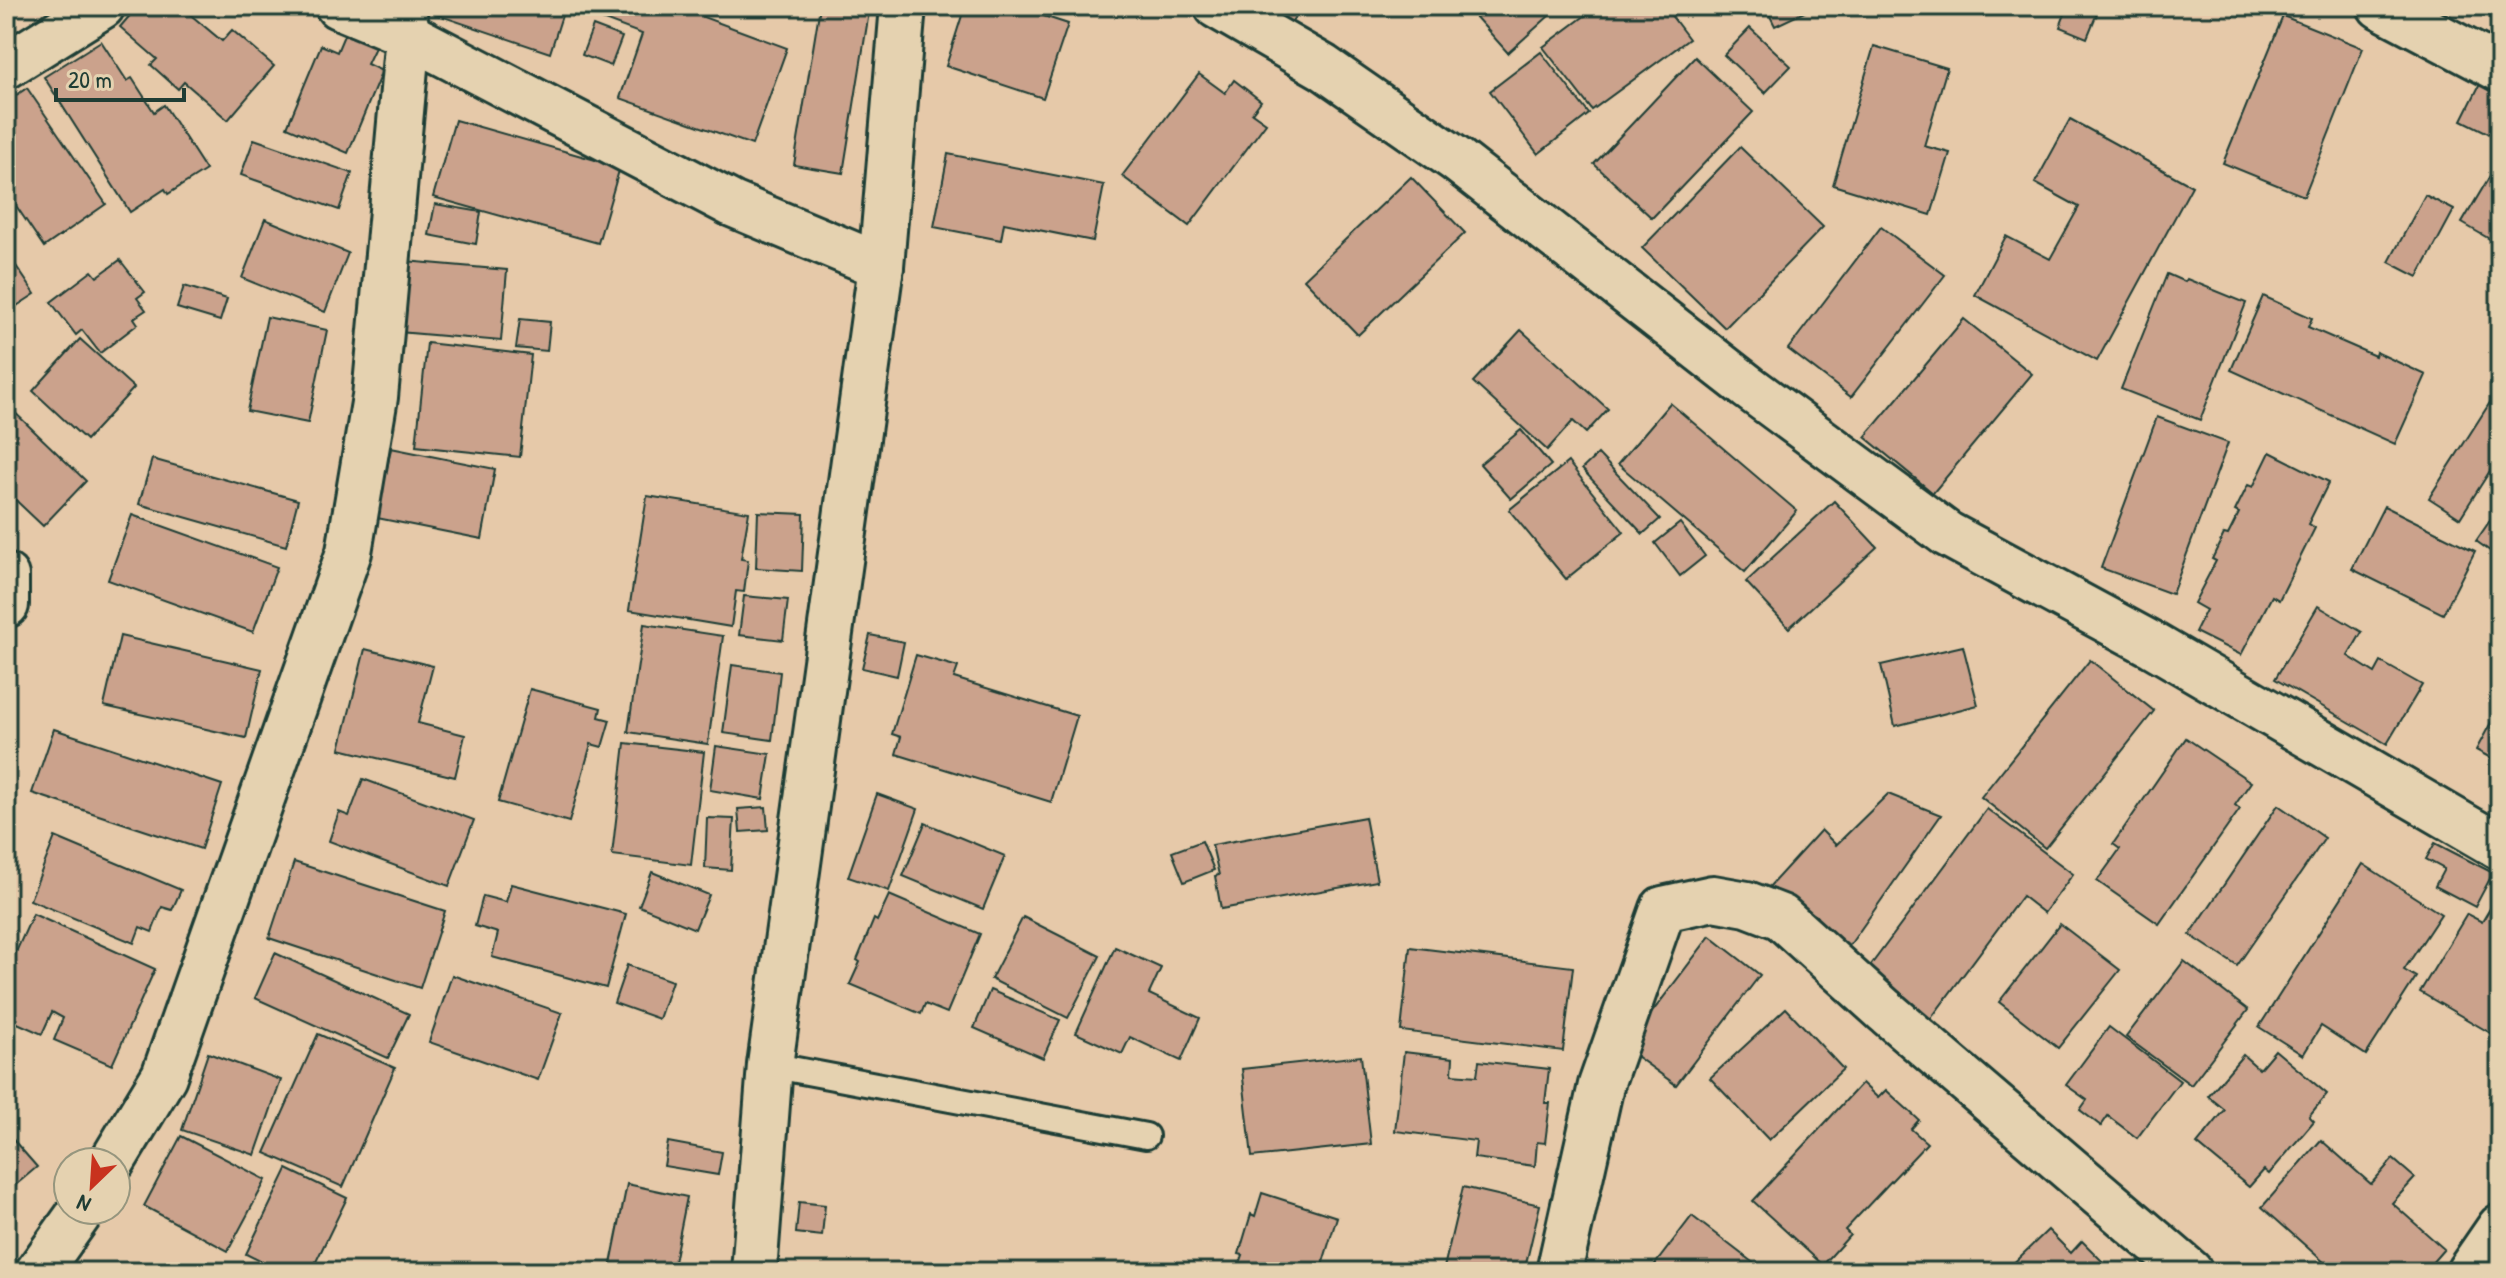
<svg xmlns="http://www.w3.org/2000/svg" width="2506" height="1278" font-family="'Patrick Hand',sans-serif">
  <rect width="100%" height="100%" fill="#e6c9a9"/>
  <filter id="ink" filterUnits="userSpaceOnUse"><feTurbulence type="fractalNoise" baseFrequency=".0125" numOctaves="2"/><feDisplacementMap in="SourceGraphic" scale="16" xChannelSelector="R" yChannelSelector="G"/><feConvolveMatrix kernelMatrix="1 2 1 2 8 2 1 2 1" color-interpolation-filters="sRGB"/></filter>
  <g filter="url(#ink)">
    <g fill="#cba28c" stroke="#1f3d34" stroke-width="2">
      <path d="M138 6H180L222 41 232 30 274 66 228 120 184 82 178 89 151 65 157 59 120 27Z"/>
      <path d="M425 6H565L550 53 423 10Z"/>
      <path d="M604 6H707L703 17 787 48 752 145 620 98 642 34 599 18Z"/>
      <path d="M820 6H870L843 173 794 165Z"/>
      <path d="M965 6H1013L1068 24 1043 98 946 66Z"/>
      <path d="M1263 6H1303L1289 25Z"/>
      <path d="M1466 6H1560L1508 53Z"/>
      <path d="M1598 6H1664L1689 39 1592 110 1543 47Z"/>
      <path d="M1765 6H1817L1775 26Z"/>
      <path d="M2068 6H2100L2087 38 2060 27Z"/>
      <path d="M2283 16 2363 48 2304 196 2223 163Z"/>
      <path d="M593 26 622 37 611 66 582 55Z"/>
      <path d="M347 28 378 41 367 64 382 71 348 153 287 127 321 45 337 52Z"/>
      <path d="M1750 28 1791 66 1765 93 1724 55Z"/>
      <path d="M101 41 127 81 132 78 154 112 164 105 206 170 168 194 165 189 130 212 44 77Z"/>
      <path d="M1874 46 1947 68 1924 146 1950 153 1931 215 1833 185Z"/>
      <path d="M1541 52 1589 114 1538 154 1490 91Z"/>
      <path d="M1695 57 1753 112 1652 218 1594 164Z"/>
      <path d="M1199 74 1225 93 1234 80 1261 101 1252 113 1266 123 1189 226 1122 176Z"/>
      <path d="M2482 80 2500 89V139L2462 120Z"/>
      <path d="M27 88 106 204 44 247 6 191V102Z"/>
      <path d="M2070 119 2192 186 2097 361 1975 295 2006 236 2050 259 2079 207 2035 183Z"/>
      <path d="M455 120 620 167 598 243 433 197Z"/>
      <path d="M254 139 352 173 339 210 241 175Z"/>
      <path d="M1740 147 1823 227 1725 328 1642 248Z"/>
      <path d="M948 154 1104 185 1093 241 1004 223 1001 240 934 227Z"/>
      <path d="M2500 159V245L2462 223Z"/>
      <path d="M1411 177 1465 233 1358 335 1304 279Z"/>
      <path d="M2425 195 2454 210 2418 277 2389 262Z"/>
      <path d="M435 204 481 212 476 244 429 235Z"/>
      <path d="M265 219 348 253 325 312 242 278Z"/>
      <path d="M1881 227 1945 275 1851 397 1788 349Z"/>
      <path d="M6 251 35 294 6 313Z"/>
      <path d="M120 260 145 292 137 298 146 310 134 318 138 324 100 353 82 330 76 335 51 302 92 271 97 277Z"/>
      <path d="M405 261 507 270 501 341 399 332Z"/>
      <path d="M2167 274 2185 282 2187 279 2246 303 2200 420 2121 389Z"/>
      <path d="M184 286 227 299 220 321 177 308Z"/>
      <path d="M2263 296 2312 318 2308 327 2375 356 2376 352 2426 375 2395 444 2231 370Z"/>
      <path d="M267 317 327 330 308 423 247 411Z"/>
      <path d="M520 319 550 322 547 351 516 348Z"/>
      <path d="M1964 319 2032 374 1933 493 1865 437Z"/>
      <path d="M1521 330 1608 409 1586 433 1573 421 1547 450 1473 382Z"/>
      <path d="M80 339 134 388 86 440 33 391Z"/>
      <path d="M427 343 531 355 520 457 416 446Z"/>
      <path d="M2498 390 2500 391V455L2460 518 2429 498Z"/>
      <path d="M1670 403 1797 511 1745 572 1618 464Z"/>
      <path d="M6 404 86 481 43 526 6 491Z"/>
      <path d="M2157 417 2228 443 2172 594 2101 568Z"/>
      <path d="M1521 430 1551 465 1511 499 1480 464Z"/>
      <path d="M391 448 495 469 482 539 377 518Z"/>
      <path d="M2270 452 2329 482 2308 524 2315 528 2279 600 2272 596 2241 655 2195 632 2206 610 2194 603 2216 561 2212 559 2224 534 2228 535 2239 513 2235 511 2248 485 2253 487Z"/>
      <path d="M1598 454 1660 519 1643 534 1582 469Z"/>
      <path d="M152 459 298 500 286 546 139 504Z"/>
      <path d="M1568 462 1624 532 1566 579 1509 510Z"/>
      <path d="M647 496 749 512 741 559 748 560 744 592 736 591 731 627 629 610Z"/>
      <path d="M1834 501 1877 547 1789 628 1746 582Z"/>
      <path d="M2384 506 2475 551 2443 614 2352 569Z"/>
      <path d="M2500 506V558L2476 541Z"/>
      <path d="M758 512 804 514 802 571 756 568Z"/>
      <path d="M132 515 277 567 253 632 108 580Z"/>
      <path d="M1680 523 1705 556 1680 576 1655 543Z"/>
      <path d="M744 596 788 600 783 640 739 635Z"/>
      <path d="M2318 606 2362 632 2348 656 2375 673 2381 662 2422 685 2387 744 2275 679Z"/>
      <path d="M644 624 723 636 708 744 628 732Z"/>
      <path d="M870 635 904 642 897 676 862 668Z"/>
      <path d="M120 636 262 669 246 738 104 706Z"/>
      <path d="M1963 646 1978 705 1895 726 1881 665Z"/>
      <path d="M365 649 433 666 418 723 465 735 455 777 340 749Z"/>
      <path d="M916 655 958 667 954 678 1077 716 1051 802 896 754 901 737 892 734Z"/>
      <path d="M2090 660 2154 711 2045 848 1981 797Z"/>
      <path d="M732 665 780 672 772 740 723 733Z"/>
      <path d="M530 689 601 708 599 717 610 720 602 747 591 744 569 822 498 802Z"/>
      <path d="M2500 706V763L2476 750Z"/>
      <path d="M54 729 222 785 201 849 32 793Z"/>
      <path d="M2186 738 2251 782 2235 805 2240 809 2159 924 2097 881 2120 849 2113 844Z"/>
      <path d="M625 743 704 752 691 865 612 855Z"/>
      <path d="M716 746 770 754 763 799 710 790Z"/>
      <path d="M363 779 474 820 449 886 329 841 339 812 349 816Z"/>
      <path d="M877 794 918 809 889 891 848 877Z"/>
      <path d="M1888 794 1941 815 1847 949 1811 926 1817 916 1768 888 1821 830 1836 845Z"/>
      <path d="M2278 805 2325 838 2237 966 2190 935Z"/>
      <path d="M766 807 768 830 740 832 738 809Z"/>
      <path d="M1987 809 2073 874 2044 913 2022 896 1929 1021 1865 973Z"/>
      <path d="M1365 817 1377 881 1221 909 1215 876 1219 875 1212 845Z"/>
      <path d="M707 818 734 819 731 870 705 868Z"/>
      <path d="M925 823 1005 856 983 909 903 876Z"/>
      <path d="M55 837 181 890 172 910 162 907 152 932 140 927 134 943 30 900Z"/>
      <path d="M1202 841 1214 870 1184 882 1172 852Z"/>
      <path d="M2435 843 2493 873 2475 907 2435 886 2444 869 2426 859Z"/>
      <path d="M294 862 445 911 420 988 269 938Z"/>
      <path d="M2363 864 2441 914 2404 970 2416 977 2366 1055 2321 1026 2303 1055 2259 1027Z"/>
      <path d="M652 872 709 895 695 929 639 906Z"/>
      <path d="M511 884 626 914 606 988 492 957 498 933 475 926 483 896 506 902Z"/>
      <path d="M889 895 980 934 947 1013 925 1004 921 1014 850 984 860 962 857 960 874 919 877 921Z"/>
      <path d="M2498 895 2500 1020 2492 1034 2420 992 2467 914 2482 922Z"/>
      <path d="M33 914 155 969 112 1065 54 1040 63 1018 52 1012 42 1034 6 1018V974Z"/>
      <path d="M1023 917 1100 956 1068 1018 991 979Z"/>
      <path d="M2060 924 2120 970 2058 1048 1999 1002Z"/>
      <path d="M1710 936 1760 975 1676 1085 1625 1048Z"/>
      <path d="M1115 947 1161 968 1149 994 1200 1018 1181 1061 1130 1037 1122 1054 1076 1033Z"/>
      <path d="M1410 947 1573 967 1563 1051 1401 1031Z"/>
      <path d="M275 953 409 1014 388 1058 255 998Z"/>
      <path d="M2184 961 2248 1010 2191 1085 2126 1037Z"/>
      <path d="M627 965 672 981 659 1019 614 1003Z"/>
      <path d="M452 975 562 1013 538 1080 429 1042Z"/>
      <path d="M990 990 1060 1020 1043 1058 974 1028Z"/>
      <path d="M1786 1008 1843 1069 1769 1140 1710 1078Z"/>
      <path d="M2109 1027 2180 1081 2137 1138 2108 1116 2101 1126 2080 1110 2087 1100 2066 1085Z"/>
      <path d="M318 1034 395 1068 343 1187 265 1153Z"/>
      <path d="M2275 1050 2327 1094 2309 1116 2314 1121 2269 1174 2264 1170 2249 1187 2197 1144 2225 1110 2208 1096 2243 1055 2259 1069Z"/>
      <path d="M1404 1052 1453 1058 1452 1074 1477 1076 1479 1061 1549 1069 1545 1103H1550L1545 1143 1537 1142 1535 1166 1474 1158 1476 1141 1395 1131Z"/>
      <path d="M208 1053 281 1080 255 1155 182 1130Z"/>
      <path d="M1361 1056 1371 1144 1252 1157 1242 1069Z"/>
      <path d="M2500 1075V1102L2489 1096Z"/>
      <path d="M1862 1083 1878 1098 1886 1090 1919 1120 1911 1129 1927 1143 1845 1230 1850 1235 1823 1265 1753 1201Z"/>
      <path d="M9 1135 37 1167 6 1193V1137Z"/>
      <path d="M181 1136 266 1180 228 1251 144 1206Z"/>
      <path d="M2321 1140 2371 1184 2393 1159 2415 1178 2392 1203 2444 1249 2424 1272H2335L2262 1207Z"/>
      <path d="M668 1142 722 1152 718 1175 664 1166Z"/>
      <path d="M287 1169 347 1198 311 1272H282L246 1254Z"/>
      <path d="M627 1184 687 1197 672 1272H652L611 1264Z"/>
      <path d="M1463 1187 1540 1205 1524 1272H1443Z"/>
      <path d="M1262 1193 1337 1217 1320 1272H1237L1243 1255 1239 1254 1251 1214 1255 1216Z"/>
      <path d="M799 1202 825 1205 822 1236 796 1233Z"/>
      <path d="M1692 1216 1765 1272H1659L1653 1267Z"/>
      <path d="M2048 1230 2071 1253 2082 1241 2104 1263 2095 1272H2004Z"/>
      <path d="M511 1264 534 1272H509Z"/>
    </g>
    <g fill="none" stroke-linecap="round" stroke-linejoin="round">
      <g stroke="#1f3d34" stroke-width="30">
        <path id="lane" d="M770 1065 1146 1136"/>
      </g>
      <g stroke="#1f3d34" stroke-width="50">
        <g id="street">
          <path d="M338 6 408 35 732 204 881 266"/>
          <path d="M1217 6 1323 67 1457 160 1748 387 1947 534 2153 645 2500 847"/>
          <path d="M2380 6 2500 69"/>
          <path d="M6 66 102 6"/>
          <path d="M6 576V605"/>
          <path d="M112 1162 164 1076 349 552 375 397 408 35 402 6"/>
          <path d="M38 1272 82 1210"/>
          <path d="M754 1272 770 1065 881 266 903 6"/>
          <path d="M1559 1272 1601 1085 1663 909 1713 898 1747 904 1781 917 1884 1010 2190 1272"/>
          <path d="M2469 1272 2500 1227"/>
        </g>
      </g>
      <use href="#lane" stroke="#e5d2b0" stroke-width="24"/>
      <use href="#street" stroke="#e5d2b0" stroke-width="44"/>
    </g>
  </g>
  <rect width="2506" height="1278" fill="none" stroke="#e5d2b0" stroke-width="32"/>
  <rect x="16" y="16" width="2474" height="1246" fill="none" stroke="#1f3d34" stroke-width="3" filter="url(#ink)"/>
  <g transform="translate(92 1186) rotate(205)"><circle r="38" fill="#e5d2b0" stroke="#96967e" stroke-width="2"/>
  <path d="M0-6L14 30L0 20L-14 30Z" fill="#c8321e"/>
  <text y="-12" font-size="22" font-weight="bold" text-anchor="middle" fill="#1f3d34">N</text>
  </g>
  <path d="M56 88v12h128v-12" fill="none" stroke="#1f3d34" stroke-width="4"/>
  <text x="68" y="88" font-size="24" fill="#1f3d34" stroke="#e5d2b0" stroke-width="6" paint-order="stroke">20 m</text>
</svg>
